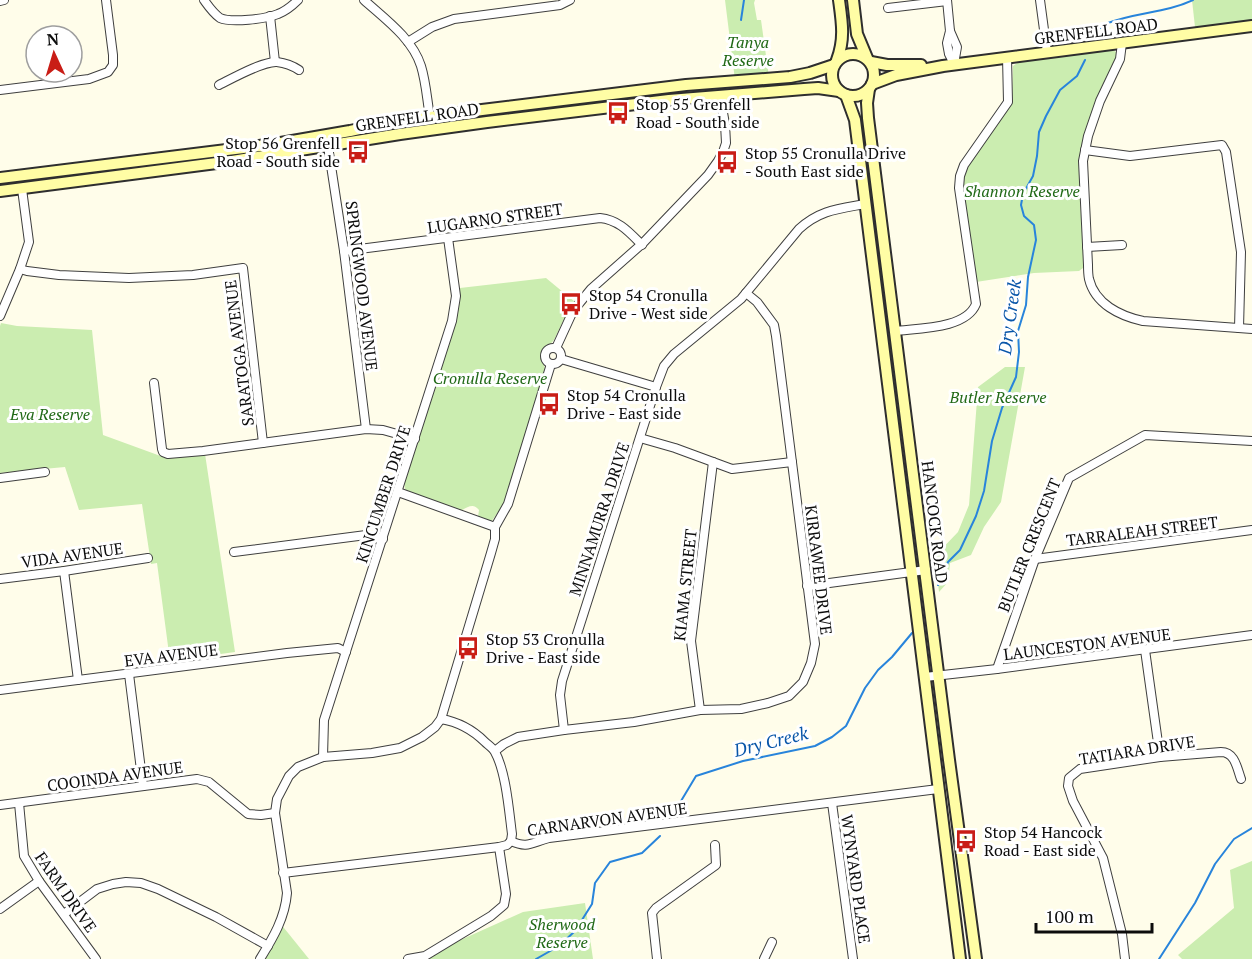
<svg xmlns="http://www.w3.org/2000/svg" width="1252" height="959" font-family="'PT Serif',serif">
  <rect width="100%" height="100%" fill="#fffdea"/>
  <g fill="#cbedb0">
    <path d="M725 0H755L754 3 757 20H761L769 77 735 80Z"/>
    <path d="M1192 0H1252V20L1195 27Z"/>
    <path d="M1111 49 1116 52 1118 55 1080 161V200L1084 264 1083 268 1079 271 1034 273 976 282 962 188 963 177 967 166 1012 103 1013 66 1020 61Z"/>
    <path d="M546 278 575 302 565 317 554 340 543 352 542 358 545 369 543 380 503 505 491 522 478 517 479 510C473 502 467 508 460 511L407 492 405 489 404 482 457 316 460 298V288Z"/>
    <path d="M1 323 17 326 92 330 103 435 166 458 205 454 235 652 170 661 157 563 151 564 142 504 79 510 65 467 0 473V326Z"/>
    <path d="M1005 367H1025L1001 502 984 527 971 555 950 563 948 582 939 592 935 556 958 532 969 505 978 387Z"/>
    <path d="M1252 861V959H1182L1178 955 1234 908 1230 870Z"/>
    <path d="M585 903 593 959H408L425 956 523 912Z"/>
    <path d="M280 923 309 959H260Z"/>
  </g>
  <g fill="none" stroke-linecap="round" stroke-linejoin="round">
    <g stroke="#2884db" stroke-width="2">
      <path d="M741 20 744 0"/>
      <path d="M1089 37C1095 32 1101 26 1108 23 1136 12 1166 13 1193 0"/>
      <path d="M938 585 948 562 960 550 976 516 984 491 992 441 1002 408 1016 377 1019 352 1018 331 1026 305 1028 277 1036 240 1034 225 1024 216 1021 205 1023 194 1033 176 1037 156 1039 132 1046 116 1060 90 1077 76 1085 60"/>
      <path d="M675 811 696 776 743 761 815 746 832 737 846 726 865 688 878 670 892 657 912 633"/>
      <path d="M536 959 559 946 575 931 592 904 595 883 610 862 642 853 660 836"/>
      <path d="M1159 959 1195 903 1215 864 1234 839 1252 828"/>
    </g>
    <g stroke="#3f3f3f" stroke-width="10">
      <g id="street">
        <path d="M204 0C209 7 213 13 220 18 231 23 266 19 278 14 286 11 292 6 298 0"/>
        <path d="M364 0C385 19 412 38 421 66 426 82 427 100 430 117"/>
        <path d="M947 0 950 31 947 43 949 54 954 64"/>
        <path d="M1040 0 1047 52"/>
        <path d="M0 1 4 0"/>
        <path d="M888 8 947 1"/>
        <path d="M270 16 275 62"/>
        <path d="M950 31 957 47 954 64"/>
        <path d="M408 42 432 27 454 19 560 5 570 0"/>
        <path d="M1122 43 1120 59 1100 101 1088 136 1083 161 1088 265C1088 269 1088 274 1089 279 1095 304 1120 316 1143 321L1252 329"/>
        <path d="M219 85C233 78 263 61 277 62 285 63 293 66 299 70"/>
        <path d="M0 90 89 79 108 72 113 65V55L106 0"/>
        <path d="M328 146 344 251 366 429"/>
        <path d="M1085 150 1130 156 1222 145 1226 152 1241 252 1239 328"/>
        <path d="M1087 247 1122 245"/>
        <path d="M344 251 600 218C619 220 629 232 642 245"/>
        <path d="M20 269 27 271 59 275 129 278 193 275 243 268 263 443"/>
        <path d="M0 316 20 269 29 242 22 189"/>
        <path d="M895 331C919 328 966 329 976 304L959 188 960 176 964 165 1008 102 1007 57"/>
        <circle cx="553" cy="356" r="8"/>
        <path d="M556 348 573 311 591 289 643 243 708 175 718 161 723 152 726 143 725 124 720 96"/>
        <path d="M561 359 656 387"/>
        <path d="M154 383 162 449 163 452 168 454 203 451 366 429 383 430 415 439"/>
        <path d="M640 438 675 448 732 469 792 462"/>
        <path d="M0 478 45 472"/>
        <path d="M398 492 495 527"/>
        <path d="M234 552 366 535 383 539"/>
        <path d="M1035 559 1252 530"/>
        <path d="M64 571 78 680"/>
        <path d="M0 579 64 571 148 558"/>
        <path d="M807 586 926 570"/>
        <path d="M1145 650 1160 757"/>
        <path d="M997 669 1035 559 1069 478 1145 435 1252 441"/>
        <path d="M129 674 143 786"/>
        <path d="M925 677 997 669 1252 635"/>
        <path d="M0 690 287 653 338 648 346 652"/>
        <path d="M700 710 691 641 713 462"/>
        <path d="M441 719C459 722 472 729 485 742 488 745 493 748 495 752 506 772 509 811 512 834L511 841"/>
        <path d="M564 730 560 695 562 681 656 387 664 366 674 354 741 299 799 229C820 210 838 209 865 204"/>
        <path d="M495 751 504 744 518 737 564 730 634 722 700 710 741 709 768 703 789 696 803 682 811 663 815 644 776 336 774 325 757 302 746 293"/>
        <path d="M323 757 324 720 452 321 456 296 448 238"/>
        <path d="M19 803 24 856 39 881 96 959"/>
        <path d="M832 803 853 959"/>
        <path d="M0 805 197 779 209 782 248 814 261 815 275 813"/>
        <path d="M283 873 499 847 507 845 511 841C528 849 532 842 549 838L938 789"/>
        <path d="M0 909 39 881"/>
        <path d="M64 914 97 889 113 884 126 882 141 883 158 889 216 917 268 946"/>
        <path d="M260 959C273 938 285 918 287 893L275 813 277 799 289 776 298 767 323 757 372 753 400 748 422 737 435 727 441 719 491 553 495 539V527L508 504 551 364"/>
        <path d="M408 959 425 956 491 916 504 905 506 894 499 847"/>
        <path d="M657 959 652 913 656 908 716 865 715 845"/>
        <path d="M764 959 772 942"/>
        <path d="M1125 959 1122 934 1103 858 1073 801 1068 786 1069 778 1080 769 1160 757 1221 752C1235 752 1237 768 1241 779"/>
      </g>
    </g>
    <g stroke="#2e2e2e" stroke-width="14">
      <g id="secondary">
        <path d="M853 0 857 34 867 58"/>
        <circle cx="853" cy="75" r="21"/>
        <path d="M837 60C845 39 842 22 839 0"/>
        <path d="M871 62 887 65H921"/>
        <path d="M872 84 896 75 943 66 1252 26"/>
        <path d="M869 89 867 103 868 118 949 760 976 959"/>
        <path d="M846 95 855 120 960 959"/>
        <path d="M0 178 275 144 350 131 387 123 482 110 686 85 790 77 810 73 834 65"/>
        <path d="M0 191 232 161 400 134 487 122 669 100 804 89 818 88 839 91"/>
      </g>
    </g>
    <use href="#street" stroke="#fff" stroke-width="8"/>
    <use href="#secondary" stroke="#fffda5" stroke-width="10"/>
  </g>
  <defs>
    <g id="bus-bare" transform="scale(1.8)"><path d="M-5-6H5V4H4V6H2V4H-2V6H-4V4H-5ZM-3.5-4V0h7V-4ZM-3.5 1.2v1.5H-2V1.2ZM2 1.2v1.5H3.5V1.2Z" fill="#c91d16" stroke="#fff" stroke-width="2.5" paint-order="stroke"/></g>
  </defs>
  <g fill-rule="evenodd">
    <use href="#bus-bare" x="618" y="113"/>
    <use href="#bus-bare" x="358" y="152"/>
    <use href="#bus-bare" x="727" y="162"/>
    <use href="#bus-bare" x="571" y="304"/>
    <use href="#bus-bare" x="549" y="404"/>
    <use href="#bus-bare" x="468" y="648"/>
    <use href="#bus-bare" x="966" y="841"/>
  </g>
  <g text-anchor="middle" stroke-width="6" stroke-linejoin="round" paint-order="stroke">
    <g font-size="16" fill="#0c0c0c" stroke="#fff">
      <text transform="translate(1096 31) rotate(-7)" y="6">GRENFELL ROAD</text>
      <text transform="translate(417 117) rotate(-8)" y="6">GRENFELL ROAD</text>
      <text transform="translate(495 218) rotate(-8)" y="6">LUGARNO STREET</text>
      <text transform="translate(362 286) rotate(83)" y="6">SPRINGWOOD AVENUE</text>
      <text transform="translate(239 353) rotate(-97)" y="6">SARATOGA AVENUE</text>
      <text transform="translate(383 494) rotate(-72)" y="6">KINCUMBER DRIVE</text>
      <text transform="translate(599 519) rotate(-72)" y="6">MINNAMURRA DRIVE</text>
      <text transform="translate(935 522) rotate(83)" y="6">HANCOCK ROAD</text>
      <text transform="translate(1142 531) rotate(-7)" y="6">TARRALEAH STREET</text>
      <text transform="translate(1029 545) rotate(-68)" y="6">BUTLER CRESCENT</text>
      <text transform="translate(72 555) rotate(-8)" y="6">VIDA AVENUE</text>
      <text transform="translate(819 570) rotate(83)" y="6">KIRRAWEE DRIVE</text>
      <text transform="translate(685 585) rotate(-84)" y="6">KIAMA STREET</text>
      <text transform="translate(1087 644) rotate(-7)" y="6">LAUNCESTON AVENUE</text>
      <text transform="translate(171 655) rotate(-7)" y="6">EVA AVENUE</text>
      <text transform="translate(1137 750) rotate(-9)" y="6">TATIARA DRIVE</text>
      <text transform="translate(115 776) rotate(-8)" y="6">COOINDA AVENUE</text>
      <text transform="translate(607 819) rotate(-8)" y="6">CARNARVON AVENUE</text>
      <text transform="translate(856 879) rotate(82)" y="6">WYNYARD PLACE</text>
      <text transform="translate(66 892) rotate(55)" y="6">FARM DRIVE</text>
    </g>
    <g font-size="16" font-style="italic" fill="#206916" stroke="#fff">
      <text x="748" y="48">Tanya<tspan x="748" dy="18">Reserve</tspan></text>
      <text x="1022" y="197">Shannon Reserve</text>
      <text x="490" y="384">Cronulla Reserve</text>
      <text x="998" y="403">Butler Reserve</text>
      <text x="50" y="420">Eva Reserve</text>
      <text x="562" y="930">Sherwood<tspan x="562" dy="18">Reserve</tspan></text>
    </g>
    <g font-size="16" fill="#0c0c0c" stroke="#fff" text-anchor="start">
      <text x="636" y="110">Stop 55 Grenfell<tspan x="636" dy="18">Road - South side</tspan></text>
      <text x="340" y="149" text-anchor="end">Stop 56 Grenfell<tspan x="340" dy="18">Road - South side</tspan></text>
      <text x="745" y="159">Stop 55 Cronulla Drive<tspan x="745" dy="18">- South East side</tspan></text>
      <text x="589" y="301">Stop 54 Cronulla<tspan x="589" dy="18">Drive - West side</tspan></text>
      <text x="567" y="401">Stop 54 Cronulla<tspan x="567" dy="18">Drive - East side</tspan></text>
      <text x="486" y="645">Stop 53 Cronulla<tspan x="486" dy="18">Drive - East side</tspan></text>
      <text x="984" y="838">Stop 54 Hancock<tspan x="984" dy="18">Road - East side</tspan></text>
    </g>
    <g font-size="18" font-style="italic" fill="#0956a9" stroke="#fff">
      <text transform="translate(1010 317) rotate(-82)" y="6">Dry Creek</text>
      <text transform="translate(771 742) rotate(-14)" y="6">Dry Creek</text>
    </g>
  </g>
  <g transform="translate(54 54) rotate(356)"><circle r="28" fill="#ffffff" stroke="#9e9e9e" stroke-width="1.5"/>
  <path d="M0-4.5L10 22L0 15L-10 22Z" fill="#c91d16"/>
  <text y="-9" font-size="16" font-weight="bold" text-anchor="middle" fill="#0c0c0c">N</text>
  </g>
  <path d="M1036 923v9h116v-9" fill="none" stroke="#0c0c0c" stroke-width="3"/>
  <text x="1045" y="923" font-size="18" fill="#0c0c0c" stroke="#ffffff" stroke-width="4.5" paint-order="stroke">100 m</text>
</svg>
